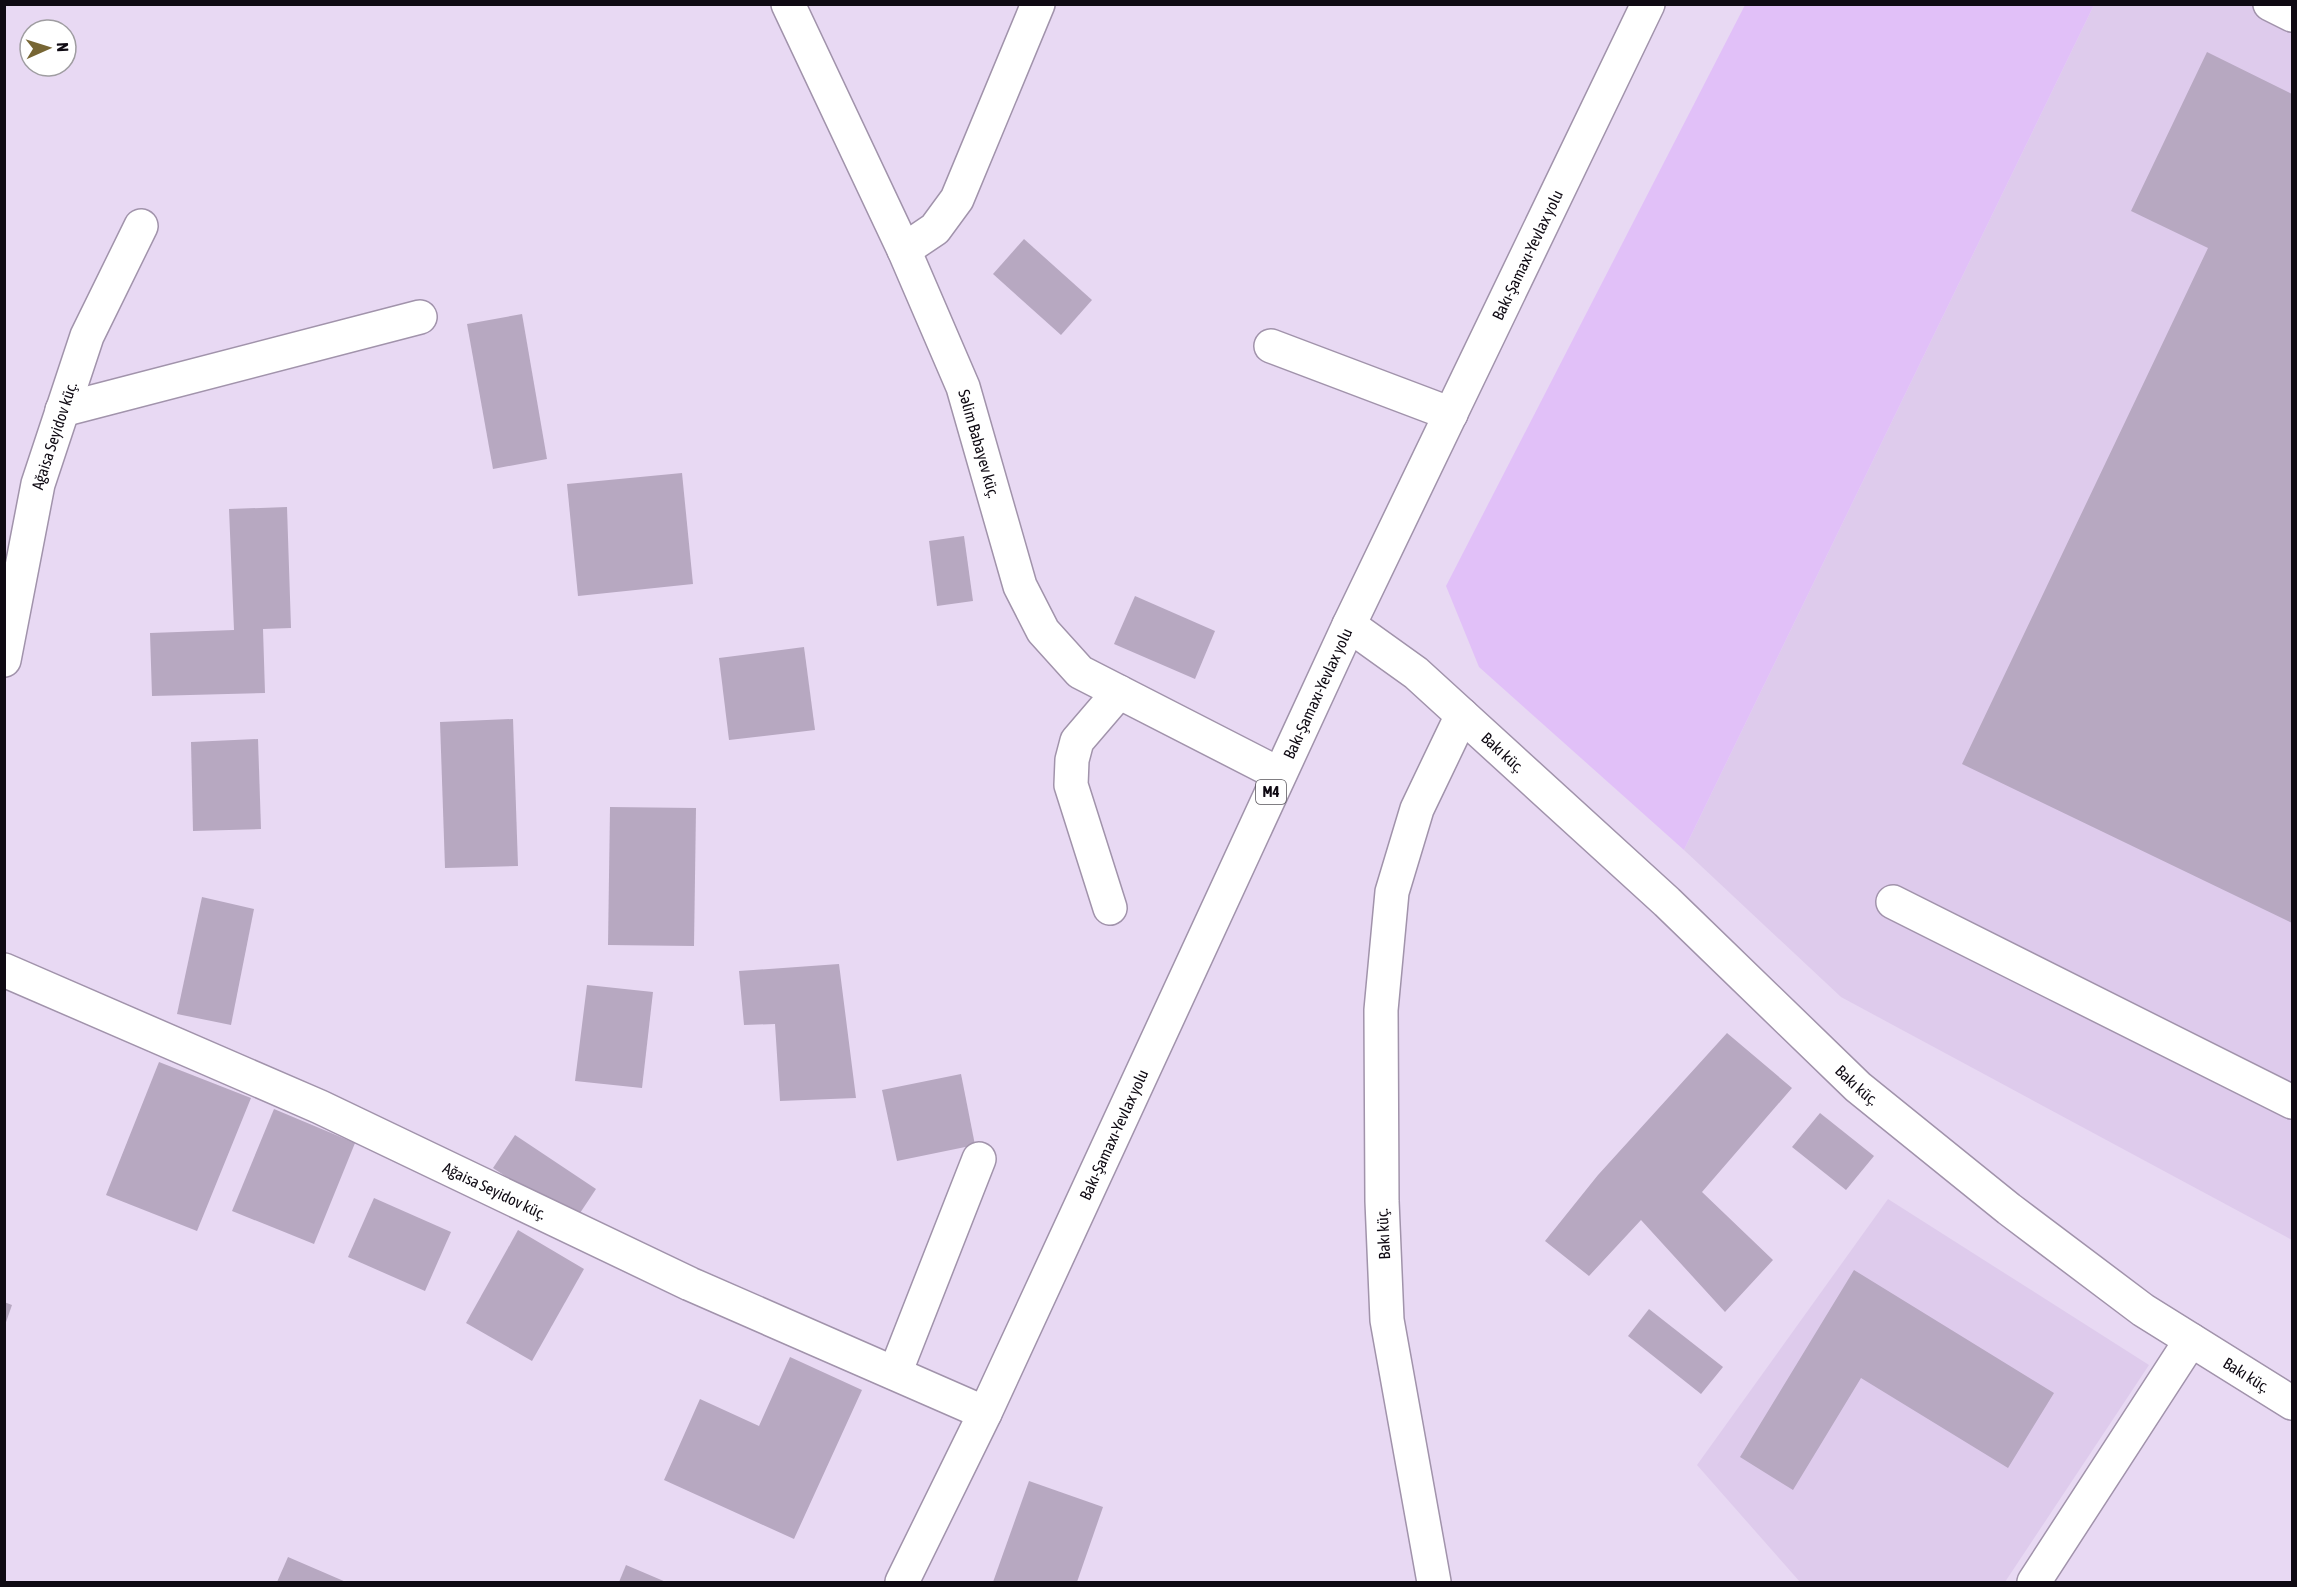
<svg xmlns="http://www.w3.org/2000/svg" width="2297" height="1587" font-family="'Asap Condensed',sans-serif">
  <rect width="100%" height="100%" fill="#e8d9f3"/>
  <g fill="#decbec">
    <path d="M2094 5H2292V1240L1841 997 1684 850Z"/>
    <path d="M1888 1199 2149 1365 2005 1582H1800L1697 1465Z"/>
  </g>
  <path fill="#e1c0f8" d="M1745 5H2094L1684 850 1479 667 1446 586Z"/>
  <g fill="#b7a8c1">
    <path d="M2207 52 2292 94V923L1962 764 2208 248 2131 211Z"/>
    <path d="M1024 239 1092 300 1061 335 993 274Z"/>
    <path d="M522 314 547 459 493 469 467 324Z"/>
    <path d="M682 473 693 584 578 596 567 484Z"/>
    <path d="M287 507 291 628 263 629 265 693 152 696 150 633 234 630 229 509Z"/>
    <path d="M964 536 973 601 937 606 929 541Z"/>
    <path d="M1135 596 1215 631 1195 679 1114 644Z"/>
    <path d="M804 647 815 730 729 740 719 658Z"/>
    <path d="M513 719 518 866 445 868 440 722Z"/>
    <path d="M258 739 261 829 193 831 191 742Z"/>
    <path d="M610 807 696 808 694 946 608 945Z"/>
    <path d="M202 897 254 909 231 1025 177 1014Z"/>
    <path d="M839 964 856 1098 780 1101 775 1024 744 1025 739 971Z"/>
    <path d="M587 985 653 992 642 1088 575 1081Z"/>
    <path d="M1727 1033 1792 1088 1702 1192 1773 1260 1725 1312 1641 1220 1589 1276 1545 1241 1598 1175Z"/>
    <path d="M159 1062 251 1098 197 1231 106 1195Z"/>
    <path d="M961 1074 975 1145 897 1161 882 1090Z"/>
    <path d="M274 1109 355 1143 314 1244 232 1211Z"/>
    <path d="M1820 1113 1874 1156 1846 1190 1792 1147Z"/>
    <path d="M515 1135 596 1189 574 1222 493 1168Z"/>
    <path d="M374 1198 451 1232 425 1291 348 1257Z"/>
    <path d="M518 1230 584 1269 532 1361 466 1323Z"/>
    <path d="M1854 1270 2054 1393 2008 1468 1861 1378 1793 1490 1740 1457Z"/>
    <path d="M4 1302 12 1305 5 1325H4Z"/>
    <path d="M1649 1309 1723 1367 1701 1394 1628 1336Z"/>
    <path d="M790 1357 862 1390 794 1539 664 1480 700 1399 759 1426Z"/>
    <path d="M1029 1481 1103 1507 1077 1582H993Z"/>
    <path d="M288 1557 346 1582H277Z"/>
    <path d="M626 1565 666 1582H619Z"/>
  </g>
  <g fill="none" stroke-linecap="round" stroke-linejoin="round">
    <g stroke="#a193ab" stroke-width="36">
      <g id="minor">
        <path id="s1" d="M788 4 904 250 963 387 1020 586 1043 631 1080 672 1279 774"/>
        <path d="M2270 4 2292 15"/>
        <path d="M904 250 935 229 957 199 1038 4"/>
        <path d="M1271 346 1451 414"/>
        <path d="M62 410 420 317"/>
        <path id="s2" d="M1349 625 1416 673 1462 715 1667 902 1858 1087 2009 1209 2143 1310 2292 1403"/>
        <path id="s3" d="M4 660 38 484 87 336 141 226"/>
        <path d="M1893 902 2292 1102"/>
        <path d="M1110 908 1071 785 1072 760 1077 741 1119 692"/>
        <path id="s4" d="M4 970 320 1107 690 1284 985 1413"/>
        <path d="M895 1373 979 1159"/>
        <path d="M1434 1582 1387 1320 1382 1201 1381 1010 1392 892 1417 809 1462 715"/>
        <path d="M2034 1582 2191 1340"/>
      </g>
    </g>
    <g stroke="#a193ab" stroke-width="36">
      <g id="highway">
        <path id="s5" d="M902 1582 985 1413 1349 625 1648 4"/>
      </g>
    </g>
    <use href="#minor" stroke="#fff" stroke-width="33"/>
    <use href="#highway" stroke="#fff" stroke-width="33"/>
  </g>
  <g text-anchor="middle" stroke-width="5" stroke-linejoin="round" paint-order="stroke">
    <rect fill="#fff" stroke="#57545a" stroke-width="1.5" x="1256" y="780" width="30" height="24" rx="4.5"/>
    <g font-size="15" font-weight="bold" fill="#0f0a13">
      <text x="1271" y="797">M4</text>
    </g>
    <g font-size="16" fill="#0f0a13" stroke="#fff">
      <text dy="6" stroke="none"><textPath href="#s5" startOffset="1467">Bakı-Şamaxı-Yevlax yolu</textPath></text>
      <text dy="6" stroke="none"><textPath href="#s3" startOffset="230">Ağaisa Seyidov küç.</textPath></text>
      <text dy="6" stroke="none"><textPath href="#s1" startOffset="480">Səlim Babayev küç.</textPath></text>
      <text dy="6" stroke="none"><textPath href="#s5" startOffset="981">Bakı-Şamaxı-Yevlax yolu</textPath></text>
      <text dy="6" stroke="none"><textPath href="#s2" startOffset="200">Bakı küç.</textPath></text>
      <text dy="6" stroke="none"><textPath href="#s2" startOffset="686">Bakı küç.</textPath></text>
      <text dy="6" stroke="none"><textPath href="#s5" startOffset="495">Bakı-Şamaxı-Yevlax yolu</textPath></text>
      <text dy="6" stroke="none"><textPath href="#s4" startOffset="538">Ağaisa Seyidov küç.</textPath></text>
      <text transform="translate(1383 1234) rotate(-93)" y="6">Bakı küç.</text>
      <text dy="6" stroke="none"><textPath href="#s2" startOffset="1172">Bakı küç.</textPath></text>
    </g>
  </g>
  <rect width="2297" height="1587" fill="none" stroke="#0f0a13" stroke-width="12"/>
  <g transform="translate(48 48) rotate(87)"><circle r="28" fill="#ffffff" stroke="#9f9da1" stroke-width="1.5"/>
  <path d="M0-4.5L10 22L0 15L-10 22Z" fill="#776634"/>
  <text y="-9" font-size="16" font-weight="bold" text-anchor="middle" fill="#0f0a13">N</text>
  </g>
</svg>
